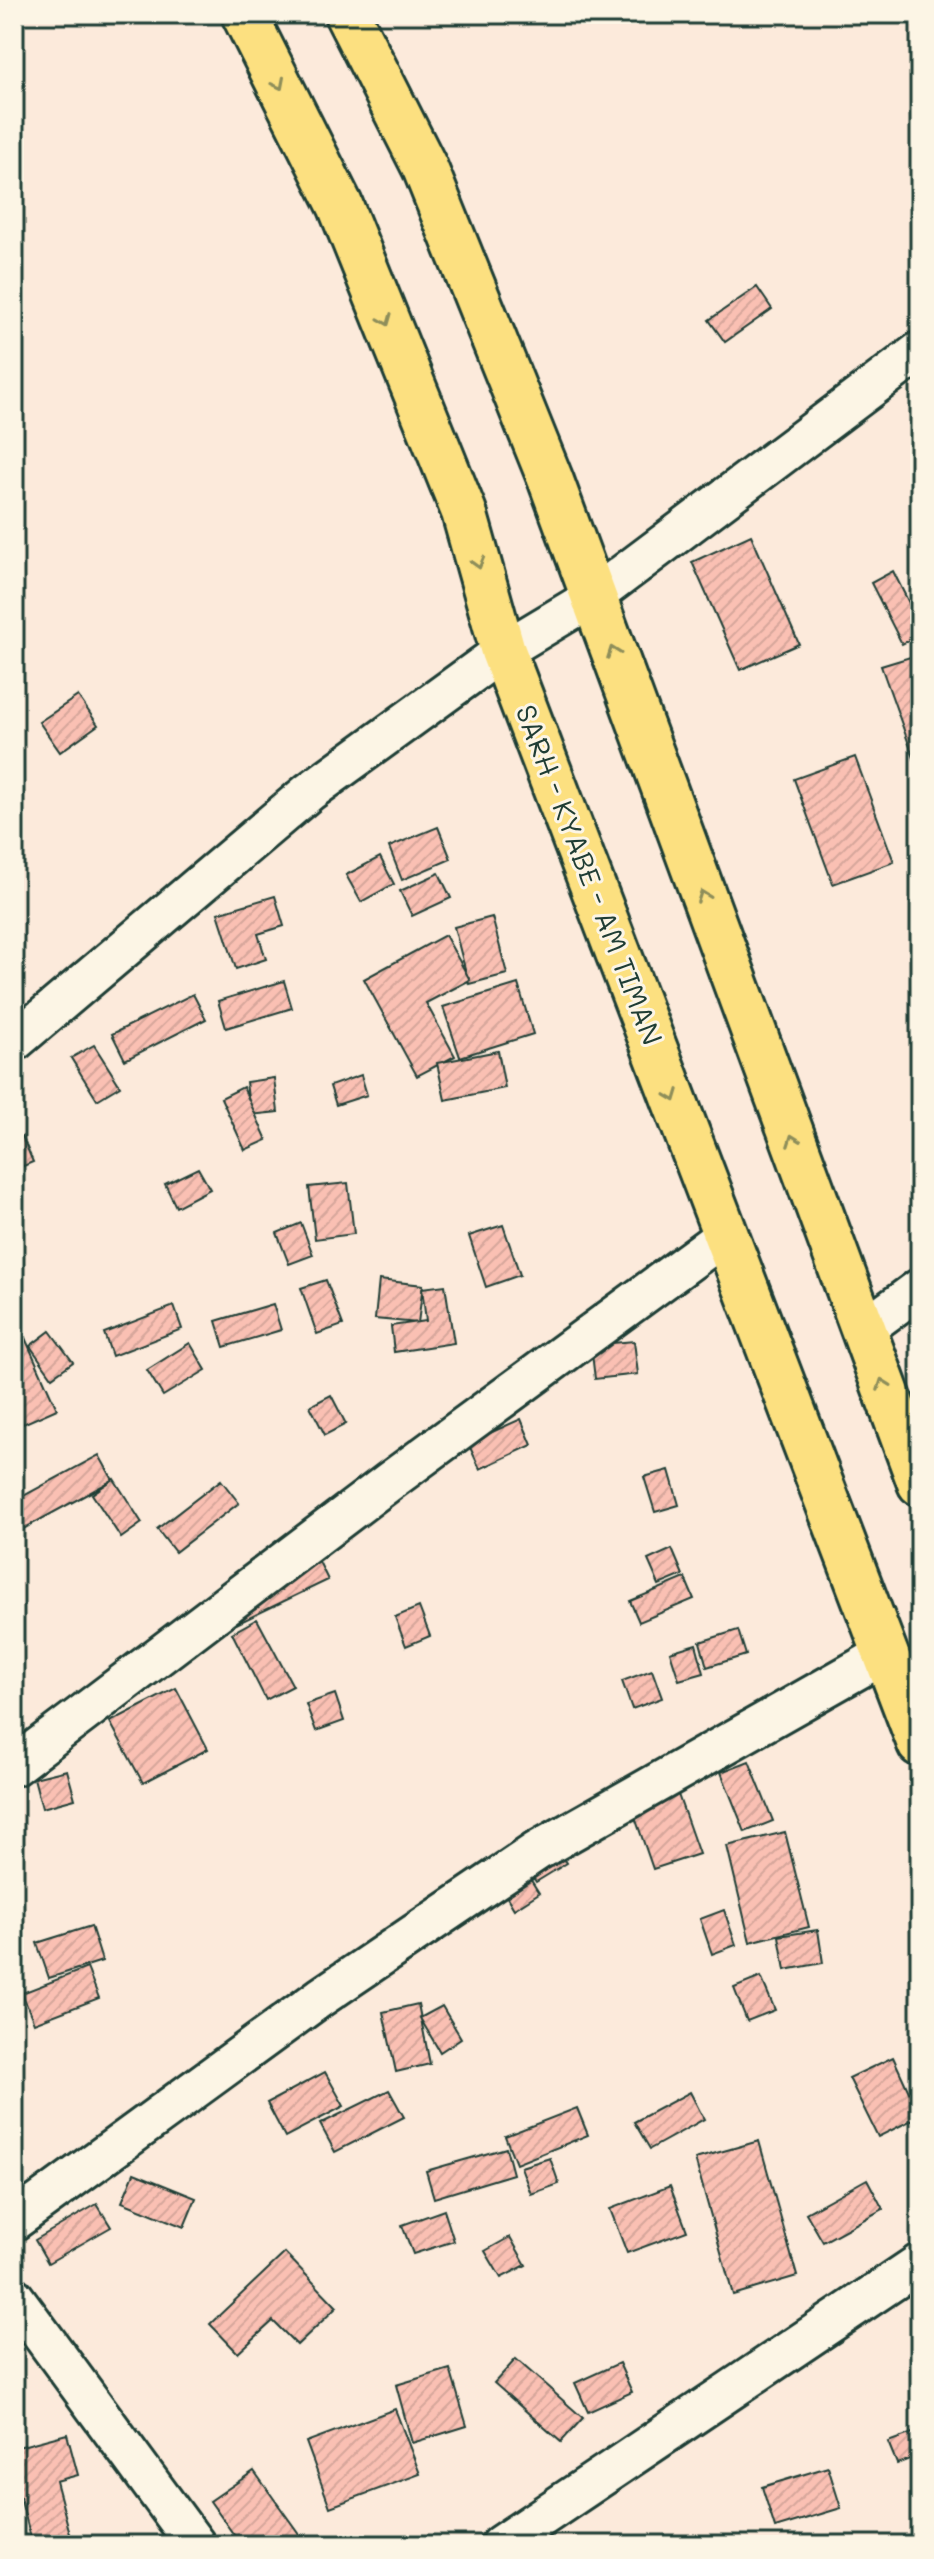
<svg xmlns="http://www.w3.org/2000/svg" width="934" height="2559" font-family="Mali,sans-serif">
  <defs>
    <pattern id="building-hatch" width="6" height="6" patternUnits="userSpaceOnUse" patternTransform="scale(2)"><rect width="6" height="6" fill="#fac0b3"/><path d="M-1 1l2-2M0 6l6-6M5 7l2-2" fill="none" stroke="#d6a69b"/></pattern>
  </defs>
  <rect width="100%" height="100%" fill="#fceadb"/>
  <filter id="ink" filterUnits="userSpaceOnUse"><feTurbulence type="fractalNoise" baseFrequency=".0125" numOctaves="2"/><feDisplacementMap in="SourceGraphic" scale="16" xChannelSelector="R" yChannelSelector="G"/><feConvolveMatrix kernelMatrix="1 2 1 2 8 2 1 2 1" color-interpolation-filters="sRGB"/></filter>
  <g filter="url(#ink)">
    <g fill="url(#building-hatch)" stroke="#1f3d34" stroke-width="2">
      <path d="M757 287 772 309 725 342 709 320Z"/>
      <path d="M751 535 799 644 740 670 692 562Z"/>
      <path d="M893 571 920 625V635L902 644 871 583Z"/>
      <path d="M920 654V775L881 666Z"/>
      <path d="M78 696 98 725 60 752 39 722Z"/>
      <path d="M855 757 894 862 833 884 794 779Z"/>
      <path d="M438 827 451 859 402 880 389 847Z"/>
      <path d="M380 857 394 884 361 902 346 875Z"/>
      <path d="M439 873 451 898 412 916 400 891Z"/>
      <path d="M275 896 284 926 258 934 266 959 236 969 218 913Z"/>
      <path d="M492 917 507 974 469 984 454 927Z"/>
      <path d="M445 935 470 980 426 1003 455 1056 417 1076 364 979Z"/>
      <path d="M284 981 292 1008 226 1028 218 1001Z"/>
      <path d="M518 984 533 1034 460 1057 443 1007Z"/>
      <path d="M193 994 206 1019 125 1060 112 1034Z"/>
      <path d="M94 1045 120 1086 97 1100 71 1058Z"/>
      <path d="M498 1051 505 1088 445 1100 437 1063Z"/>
      <path d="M361 1075 367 1095 336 1105 330 1086Z"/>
      <path d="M274 1078 278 1112 250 1115 246 1082Z"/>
      <path d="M243 1087 267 1140 245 1150 221 1098Z"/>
      <path d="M22 1136 33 1162 14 1170V1139Z"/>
      <path d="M198 1168 210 1189 176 1207 165 1184Z"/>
      <path d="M348 1183 354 1234 315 1239 309 1187Z"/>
      <path d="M301 1223 313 1255 289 1264 277 1233Z"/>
      <path d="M503 1225 520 1275 486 1287 469 1236Z"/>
      <path d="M326 1280 343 1325 317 1334 301 1288Z"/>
      <path d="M379 1280 423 1285 418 1323 375 1319Z"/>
      <path d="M445 1285 454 1343 394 1352 391 1326 426 1321 422 1288Z"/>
      <path d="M273 1304 281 1330 224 1347 216 1321Z"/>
      <path d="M174 1306 182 1329 112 1356 104 1333Z"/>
      <path d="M21 1329 57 1409 23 1424 14 1404V1332Z"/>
      <path d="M50 1331 73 1362 52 1377 30 1346Z"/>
      <path d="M634 1341 638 1374 595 1379 591 1345Z"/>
      <path d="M190 1343 206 1370 163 1396 147 1370Z"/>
      <path d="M331 1395 346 1424 325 1435 310 1406Z"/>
      <path d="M521 1419 532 1445 480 1469 468 1443Z"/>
      <path d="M99 1455 113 1480 14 1534V1501Z"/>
      <path d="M669 1470 679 1505 655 1512 644 1477Z"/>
      <path d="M114 1479 142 1523 121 1538 92 1494Z"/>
      <path d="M221 1480 239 1503 175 1552 157 1529Z"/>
      <path d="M313 1549 328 1580 228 1628Z"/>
      <path d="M672 1549 683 1575 659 1585 648 1560Z"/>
      <path d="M685 1578 694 1599 639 1622 630 1601Z"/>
      <path d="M419 1607 430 1636 406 1646 395 1617Z"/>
      <path d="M257 1619 293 1686 266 1700 232 1633Z"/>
      <path d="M738 1630 746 1655 707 1667 700 1642Z"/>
      <path d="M696 1644 704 1673 679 1680 670 1652Z"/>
      <path d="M652 1670 662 1698 632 1709 622 1681Z"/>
      <path d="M176 1688 208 1749 143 1783 110 1722Z"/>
      <path d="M335 1694 344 1721 316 1731 306 1704Z"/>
      <path d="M749 1761 773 1821 745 1832 721 1772Z"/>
      <path d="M67 1770 75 1799 42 1808 34 1778Z"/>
      <path d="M675 1786 699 1854 653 1869 629 1800Z"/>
      <path d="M785 1832 809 1927 750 1942 727 1846Z"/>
      <path d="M550 1835 567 1863 536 1882 519 1855Z"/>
      <path d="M522 1866 539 1893 514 1909 498 1882Z"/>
      <path d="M724 1910 736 1945 712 1954 700 1919Z"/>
      <path d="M91 1926 102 1961 49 1978 37 1943Z"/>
      <path d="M818 1930 823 1963 785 1970 779 1936Z"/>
      <path d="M87 1968 99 1998 34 2023 22 1993Z"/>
      <path d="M761 1977 775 2010 747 2021 734 1988Z"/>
      <path d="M418 2004 430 2064 396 2072 383 2012Z"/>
      <path d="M442 2006 461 2038 440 2052 420 2018Z"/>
      <path d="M893 2057 920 2116 878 2137 849 2078Z"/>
      <path d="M325 2072 344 2106 285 2137 267 2103Z"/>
      <path d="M389 2090 404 2117 335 2152 320 2124Z"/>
      <path d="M690 2092 704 2119 650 2149 634 2122Z"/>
      <path d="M577 2108 588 2135 516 2164 505 2136Z"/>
      <path d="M759 2141 797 2276 733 2295 695 2159Z"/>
      <path d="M506 2148 513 2174 434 2198 426 2171Z"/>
      <path d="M550 2158 559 2184 531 2194 521 2167Z"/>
      <path d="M134 2173 196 2198 184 2227 122 2202Z"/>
      <path d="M867 2179 883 2209 823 2242 806 2213Z"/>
      <path d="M670 2186 687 2231 627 2253 610 2209Z"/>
      <path d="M97 2204 111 2227 48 2263 35 2240Z"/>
      <path d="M444 2210 454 2241 413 2254 402 2225Z"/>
      <path d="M510 2237 526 2265 501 2278 485 2251Z"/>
      <path d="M285 2253 337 2307 297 2345 273 2321 238 2353 210 2324Z"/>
      <path d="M516 2359 583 2418 561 2442 494 2383Z"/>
      <path d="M619 2363 632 2392 588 2412 575 2383Z"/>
      <path d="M450 2369 467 2426 412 2443 396 2385Z"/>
      <path d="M395 2409 420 2474 330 2507 306 2442Z"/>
      <path d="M915 2432 920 2455 897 2464 888 2442Z"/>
      <path d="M67 2434 78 2475 56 2481 73 2545H33L14 2475V2448Z"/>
      <path d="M828 2467 841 2508 775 2528 762 2487Z"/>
      <path d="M254 2471 307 2545H241L210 2501Z"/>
    </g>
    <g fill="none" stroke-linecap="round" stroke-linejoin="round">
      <g stroke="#1f3d34" stroke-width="44">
        <g id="street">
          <path d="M14 1042 309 792 503 651 593 597 920 351"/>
          <path d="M863 1330 920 1288"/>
          <path d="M14 1766 390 1481 725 1235"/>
          <path d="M14 2221 321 1997 537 1851 885 1654"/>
          <path d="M14 2297 196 2545"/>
          <path d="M500 2545 920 2263"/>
        </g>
      </g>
      <g stroke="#1f3d34" stroke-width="50">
        <g id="highway">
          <path d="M244 14 340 205 464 512 503 651 920 1744"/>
          <path d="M347 14 425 168 551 481 920 1483"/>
        </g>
      </g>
      <use href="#street" stroke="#fcf5e5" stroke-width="38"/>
      <use href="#highway" stroke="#fce080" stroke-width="44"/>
    </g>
    <defs><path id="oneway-chevron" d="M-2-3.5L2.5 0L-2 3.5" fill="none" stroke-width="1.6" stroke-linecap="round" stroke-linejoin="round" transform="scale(2)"/></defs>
    <g stroke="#8e8e5a">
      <use href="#oneway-chevron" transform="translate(279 84) rotate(63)"/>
      <use href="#oneway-chevron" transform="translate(386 320) rotate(68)"/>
      <use href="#oneway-chevron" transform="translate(478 563) rotate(74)"/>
      <use href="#oneway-chevron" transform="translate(613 652) rotate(-110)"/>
      <use href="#oneway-chevron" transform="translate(703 896) rotate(-110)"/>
      <use href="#oneway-chevron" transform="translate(673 1096) rotate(69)"/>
      <use href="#oneway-chevron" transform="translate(793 1140) rotate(-110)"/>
      <use href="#oneway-chevron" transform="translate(883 1384) rotate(-110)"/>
    </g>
  </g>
  <g text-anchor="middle" stroke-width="6" stroke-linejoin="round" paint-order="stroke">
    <g font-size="28" fill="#1f3d34" stroke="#fcf5e5">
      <text transform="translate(589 875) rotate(69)" y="10">SARH - KYABE - AM TIMAN</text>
    </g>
  </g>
  <rect width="934" height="2559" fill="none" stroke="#fcf5e5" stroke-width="48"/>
  <rect x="24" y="24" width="886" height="2511" fill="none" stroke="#1f3d34" stroke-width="3" filter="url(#ink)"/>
</svg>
